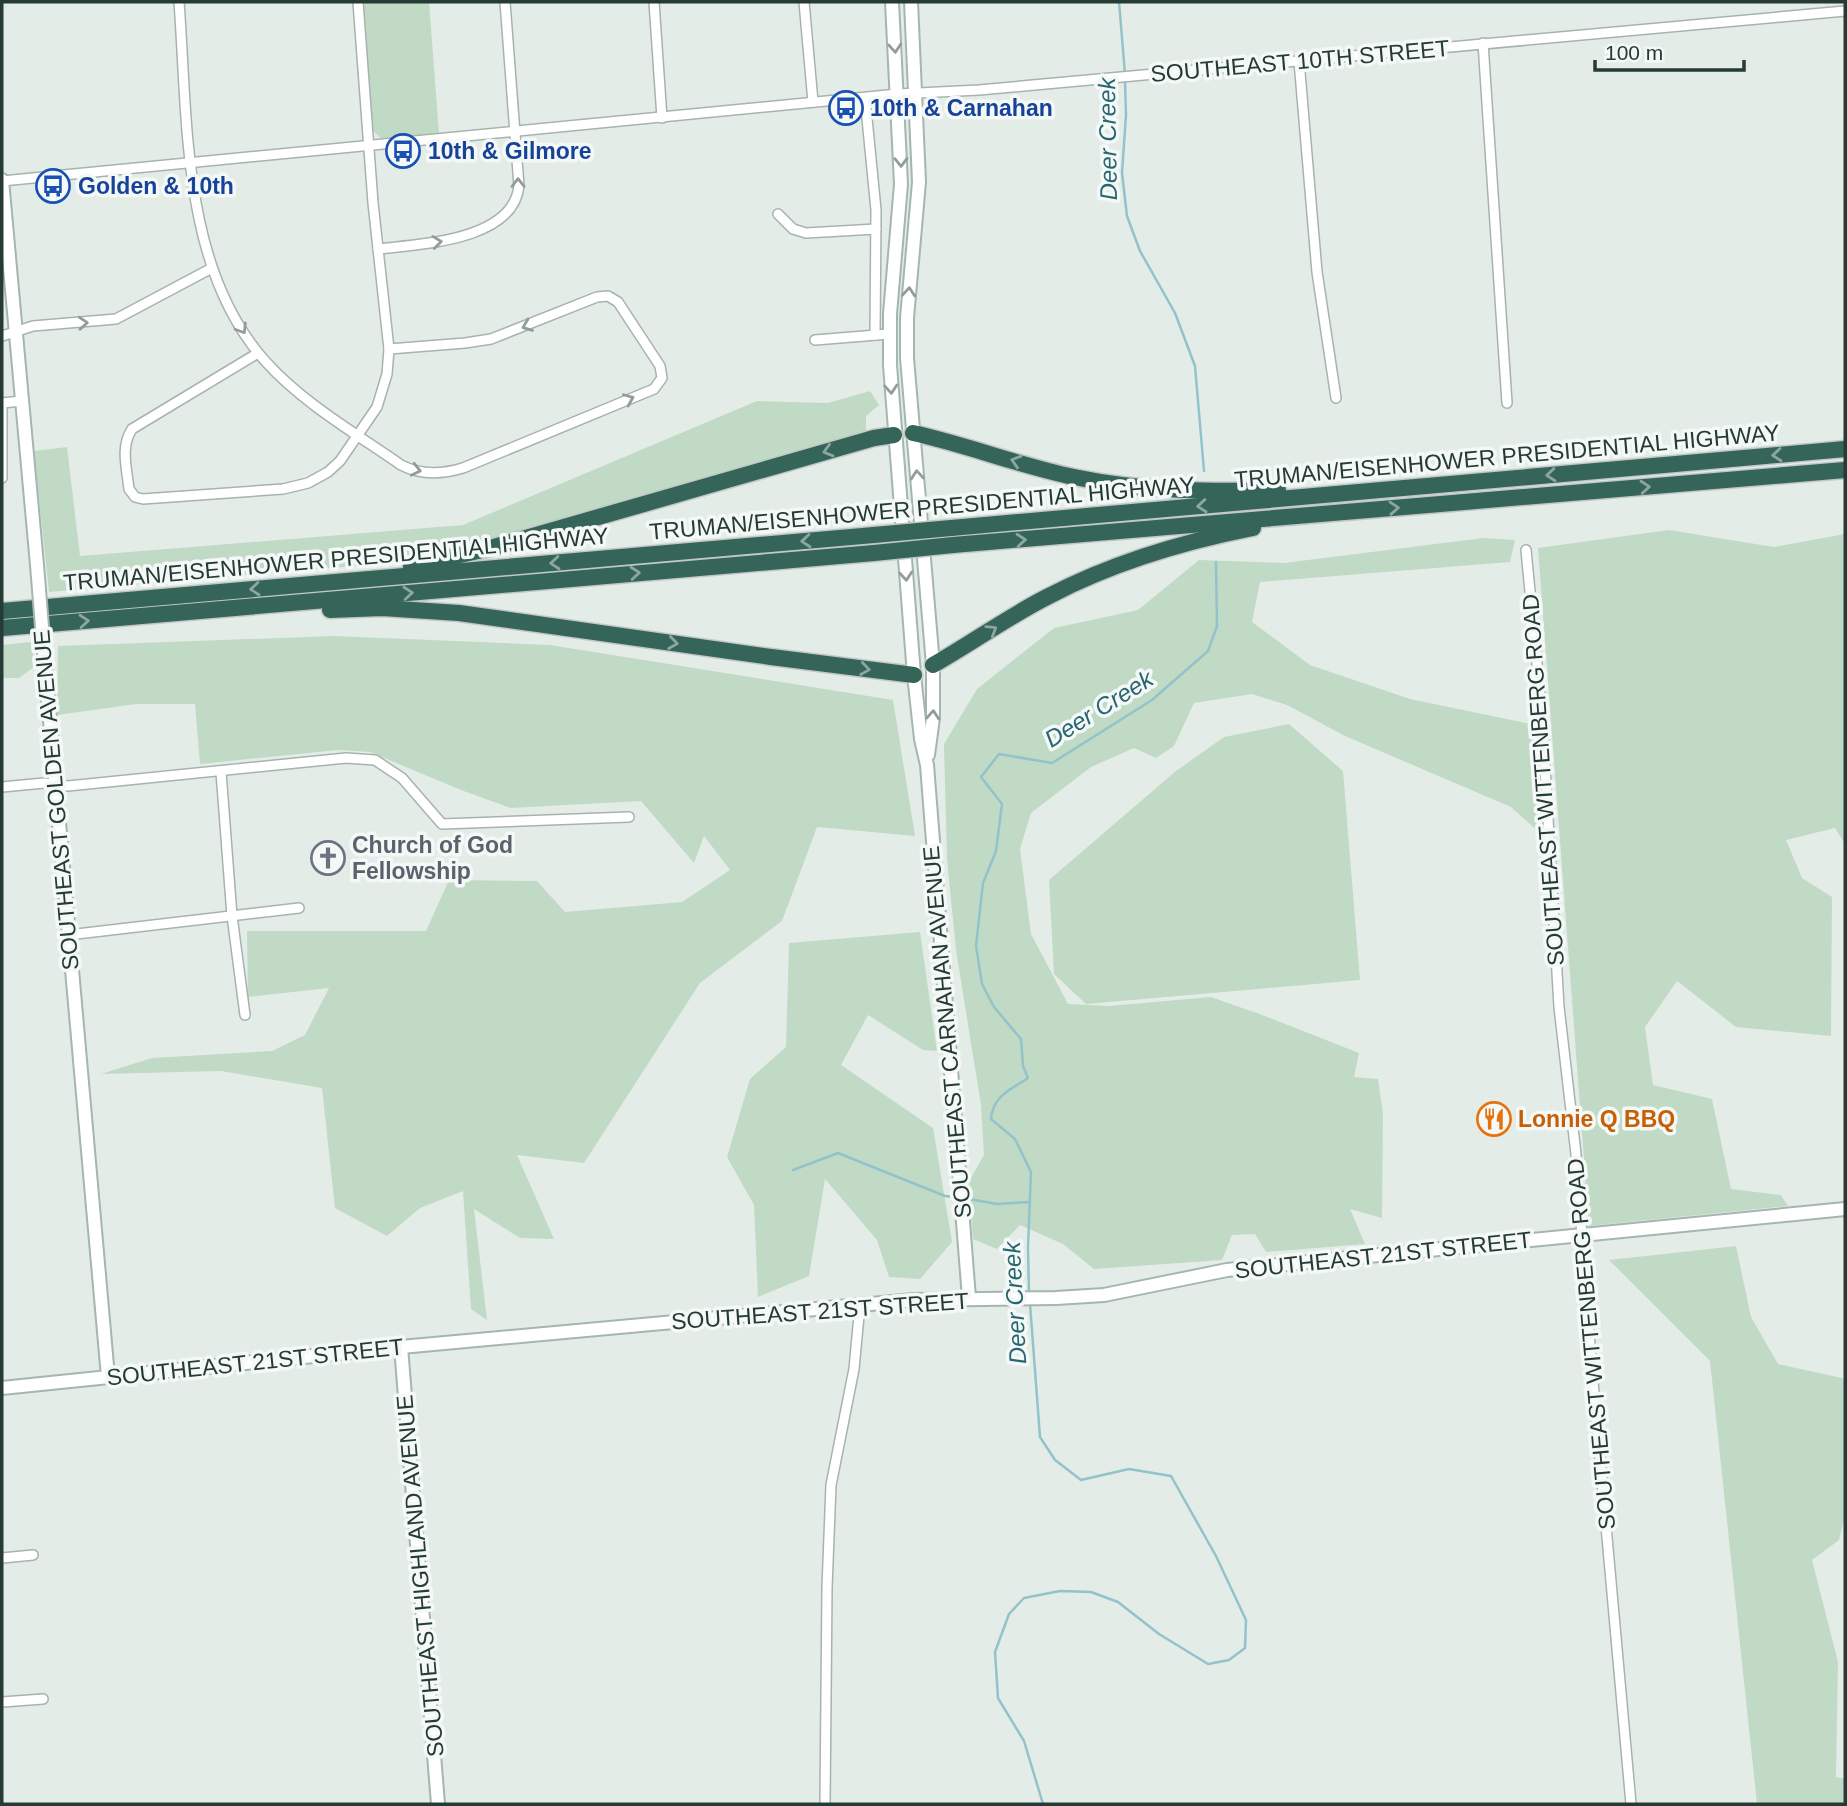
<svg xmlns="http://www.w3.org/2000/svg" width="1847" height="1806" font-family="Arial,sans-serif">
  <rect width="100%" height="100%" fill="#e4ece8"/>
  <g fill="#c0dac6">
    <path d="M361 2H429L439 134 382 139 372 130Z"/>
    <path d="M870 391 879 405 866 416V432L439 555 389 563 49 592 34 451 67 447 80 556 463 525 757 401 828 403Z"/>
    <path d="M1669 530 1774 547 1845 534V844L1835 828 1786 840 1802 878 1832 897 1831 1036 1736 1027 1677 981 1645 1027 1653 1085 1712 1099 1731 1189 1781 1195 1788 1206 1589 1226 1538 548Z"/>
    <path d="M1483 538 1515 540 1510 562 1260 582 1252 622 1310 665 1410 699 1531 724 1540 833 1511 807 1345 736 1287 705 1252 694 1194 703 1174 746 1156 758 1134 748 1091 767 1031 813 1020 849 1031 934 1068 1004 1109 1006 1211 997 1265 1016 1359 1053 1354 1077 1378 1079 1383 1114 1382 1218 1350 1209 1365 1244 1266 1252 1255 1234 1232 1235 1222 1260 1094 1269 1063 1244 1020 1225 997 1249 973 1239 968 1183 984 1155 981 1105 956 950 947 859 944 744 977 689 1054 628 1138 610 1199 560 1284 563Z"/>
    <path d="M334 636 550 645 893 700 915 836 817 827 782 921 700 983 584 1163 517 1155 554 1239 520 1238 474 1209 487 1320 471 1309 463 1191 420 1208 387 1236 335 1208 322 1088 221 1071 101 1074 152 1058 272 1051 305 1035 329 988 248 997 247 931H426L449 880 537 881 565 912 682 902 730 870 704 836 694 863 641 801 511 808 461 790 370 752 338 750 200 764 195 704H136L57 715 58 646Z"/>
    <path d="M31 642 35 666 19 678H2V645Z"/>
    <path d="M1289 724 1343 771 1360 980 1086 1004 1054 974 1049 880 1176 771 1224 737Z"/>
    <path d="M920 932 937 1051 923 1050 868 1015 841 1065 933 1128 952 1242 920 1279 889 1277 877 1240 825 1179 809 1276 758 1297 754 1205 727 1157 750 1079 786 1047 789 943Z"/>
    <path d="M1736 1246 1751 1317 1778 1364 1842 1378 1845 1381V1515L1839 1540 1812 1560 1838 1662 1836 1777 1845 1779V1804H1757L1710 1361 1609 1260Z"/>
  </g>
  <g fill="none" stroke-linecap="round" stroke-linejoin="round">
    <g stroke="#93c3ca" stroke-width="2.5">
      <path d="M1119 2 1125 74"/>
      <path d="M1125 81 1126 115 1122 173 1127 216 1140 251 1175 313 1195 366 1204 471"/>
      <path d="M793 1170 838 1153 945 1196 957 1197"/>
      <path d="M964 1198 997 1204 1030 1202"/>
      <path d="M1029 1294 1028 1247 1031 1172 1015 1139 991 1119C993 1096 1010 1090 1028 1078L1023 1066 1021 1039 994 1007 982 984 976 946 983 883 996 851 1002 804 981 777 999 754 1052 763 1152 700 1208 651 1217 626 1216 562"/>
      <path d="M1030 1304 1040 1437 1055 1460 1081 1480 1129 1469 1171 1476 1216 1556 1246 1620 1245 1648 1229 1660 1208 1664 1159 1634 1118 1602 1091 1592 1060 1591 1024 1598 1009 1614 995 1652 998 1698 1024 1741 1043 1804"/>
    </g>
    <g stroke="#a7b3af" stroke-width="12">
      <g id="street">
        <path d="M179 2C188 120 181 268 266 362 303 403 355 433 401 465 420 475 443 474 463 468L654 389 662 378 660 366 618 302 608 296 597 297 491 339 465 343 389 349"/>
        <path d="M654 2 662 118"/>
        <path d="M804 2 813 102"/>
        <path d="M1483 43 1507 403"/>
        <path d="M1299 61 1317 272 1336 398"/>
        <path d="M865 98 876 210 875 335"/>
        <path d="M2 181 898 94 979 90 1845 11"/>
        <path d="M778 214 793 229 806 233 876 229"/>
        <path d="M378 249C420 244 513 241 519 186L505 2"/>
        <path d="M2 336 33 326 116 319 212 268"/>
        <path d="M815 340 889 334"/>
        <path d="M258 353 132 429C120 447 127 469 129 489L135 497 143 499 283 489 308 483 328 472 340 461 377 407 387 374 389 349 373 203 358 2"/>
        <path d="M2 403 22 401"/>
        <path d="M2 478V403"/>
        <path d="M1526 550 1542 716 1559 1007 1576 1154 1591 1359 1631 1804"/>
        <path d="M221 772 232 916 245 1015"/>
        <path d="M2 787 44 783 68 786 346 758 375 760 402 778 442 824 629 817"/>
        <path d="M68 935 299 908"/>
        <path d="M2 1558 33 1555"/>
        <path d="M2 1702 43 1699"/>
        <path d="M825 1804 827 1588 831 1485 854 1369 860 1305"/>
      </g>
    </g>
    <g stroke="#a4b6af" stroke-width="16">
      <g id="secondary">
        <path d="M892 2 901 184 890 314V365L914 675 921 739 927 765 969 1298"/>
        <path d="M911 2 919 182 907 318V358L933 665V718L928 755"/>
        <path d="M2 180 37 565"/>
        <path d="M45 664 108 1377"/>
        <path d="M401 1347 438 1804"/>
        <path d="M2 1388 401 1347 914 1300 1056 1298 1104 1295 1227 1270 1845 1209"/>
      </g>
    </g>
    <g stroke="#c2c8c6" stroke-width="19">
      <g id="highway">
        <path d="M913 433C968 445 1020 466 1074 477 1141 491 1209 492 1278 490"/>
        <path d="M951 528 1845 449"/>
        <path d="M953 545 1845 470"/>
        <path d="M411 566 487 549 874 438 894 435"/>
        <path d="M330 610 382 608 459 613 771 657 914 675"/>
        <path d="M2 611 874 535"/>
        <path d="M2 628 874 553"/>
        <path d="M933 665C972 643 1009 616 1049 596 1114 562 1182 542 1253 528"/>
      </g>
    </g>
    <use href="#street" stroke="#fff" stroke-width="9"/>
    <use href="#secondary" stroke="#fff" stroke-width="12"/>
    <use href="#highway" stroke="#356459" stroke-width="16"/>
    <g stroke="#a4b6af" stroke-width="16" stroke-linecap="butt">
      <path id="secondary-bridge" d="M37 565 45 664"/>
    </g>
    <g stroke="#c2c8c6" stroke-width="19" stroke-linecap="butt">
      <g id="highway-bridge">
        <path d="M874 535 951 528"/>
        <path d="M874 553 953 545"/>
      </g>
    </g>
    <use href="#secondary-bridge" stroke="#fff" stroke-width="12"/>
    <use href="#highway-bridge" stroke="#356459" stroke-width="16"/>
  </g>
  <defs><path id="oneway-chevron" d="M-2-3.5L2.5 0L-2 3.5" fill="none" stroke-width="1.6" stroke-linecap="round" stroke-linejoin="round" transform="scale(1.75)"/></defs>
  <g stroke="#929d9a">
    <use href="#oneway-chevron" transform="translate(895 48) rotate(86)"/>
    <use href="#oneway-chevron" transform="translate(901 162) rotate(89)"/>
    <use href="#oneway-chevron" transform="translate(518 183) rotate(-90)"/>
    <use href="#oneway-chevron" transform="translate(437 242) rotate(-7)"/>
    <use href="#oneway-chevron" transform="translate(909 292) rotate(-85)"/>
    <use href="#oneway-chevron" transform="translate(83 323) rotate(-4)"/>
    <use href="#oneway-chevron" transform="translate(527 326) rotate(158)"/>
    <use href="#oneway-chevron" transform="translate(242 329) rotate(58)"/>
    <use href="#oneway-chevron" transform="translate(891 389) rotate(86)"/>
    <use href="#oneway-chevron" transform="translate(629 399) rotate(-23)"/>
    <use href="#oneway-chevron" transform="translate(416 470) rotate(13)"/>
    <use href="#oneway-chevron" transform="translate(917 475) rotate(-95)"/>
    <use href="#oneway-chevron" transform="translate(906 576) rotate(85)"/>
    <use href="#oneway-chevron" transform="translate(933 715) rotate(-86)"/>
  </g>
  <g stroke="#8ba7a0">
    <use href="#oneway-chevron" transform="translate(828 451) rotate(164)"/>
    <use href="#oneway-chevron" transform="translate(1777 455) rotate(175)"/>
    <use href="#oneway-chevron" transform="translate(1016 461) rotate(-163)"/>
    <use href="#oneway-chevron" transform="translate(1551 475) rotate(175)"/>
    <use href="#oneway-chevron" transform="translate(1645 487) rotate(-5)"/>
    <use href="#oneway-chevron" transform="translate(1202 506) rotate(175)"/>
    <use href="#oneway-chevron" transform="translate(1394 508) rotate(-4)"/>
    <use href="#oneway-chevron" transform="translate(1021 540) rotate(-5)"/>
    <use href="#oneway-chevron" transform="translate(806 541) rotate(175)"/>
    <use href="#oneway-chevron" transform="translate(555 563) rotate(175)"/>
    <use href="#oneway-chevron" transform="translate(635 573) rotate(-5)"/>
    <use href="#oneway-chevron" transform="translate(255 589) rotate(175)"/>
    <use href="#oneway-chevron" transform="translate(408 593) rotate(-5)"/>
    <use href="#oneway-chevron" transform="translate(84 621) rotate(-5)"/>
    <use href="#oneway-chevron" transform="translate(992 630) rotate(-32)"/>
    <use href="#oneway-chevron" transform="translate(673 643) rotate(8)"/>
    <use href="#oneway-chevron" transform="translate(865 669) rotate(8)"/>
  </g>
  <defs>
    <g id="bus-ring" transform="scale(1.75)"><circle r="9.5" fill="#f4f8f6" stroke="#1a4fb4" stroke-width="1.5"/><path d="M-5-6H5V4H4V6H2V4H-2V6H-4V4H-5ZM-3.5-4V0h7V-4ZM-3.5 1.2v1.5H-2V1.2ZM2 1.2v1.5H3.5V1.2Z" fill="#1a4fb4"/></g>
    <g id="church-ring" transform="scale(1.75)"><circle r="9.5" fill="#f4f8f6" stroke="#6b7280" stroke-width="1.5"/><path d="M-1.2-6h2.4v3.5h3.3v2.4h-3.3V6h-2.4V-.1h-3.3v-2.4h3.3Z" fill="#6b7280"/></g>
    <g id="restaurant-ring" transform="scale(1.75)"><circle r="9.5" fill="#f4f8f6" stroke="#e8710a" stroke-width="1.5"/><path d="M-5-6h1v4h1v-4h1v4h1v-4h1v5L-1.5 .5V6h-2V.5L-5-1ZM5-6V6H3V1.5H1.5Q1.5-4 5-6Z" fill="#e8710a"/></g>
  </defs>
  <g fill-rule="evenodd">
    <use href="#bus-ring" x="846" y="108"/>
    <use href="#bus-ring" x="403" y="151"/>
    <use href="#bus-ring" x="53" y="186"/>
    <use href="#church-ring" x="328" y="858"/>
    <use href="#restaurant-ring" x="1494" y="1119"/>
  </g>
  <g text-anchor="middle" stroke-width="7" stroke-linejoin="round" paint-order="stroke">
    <g font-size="23" fill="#263b35" stroke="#f4f8f6">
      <text transform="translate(1300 61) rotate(-5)" y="8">SOUTHEAST 10TH STREET</text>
      <text transform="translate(1507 456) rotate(-5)" y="8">TRUMAN/EISENHOWER PRESIDENTIAL HIGHWAY</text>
      <text transform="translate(922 508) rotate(-5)" y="8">TRUMAN/EISENHOWER PRESIDENTIAL HIGHWAY</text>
      <text transform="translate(336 559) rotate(-5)" y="8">TRUMAN/EISENHOWER PRESIDENTIAL HIGHWAY</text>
      <text transform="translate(1543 780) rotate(-94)" y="8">SOUTHEAST WITTENBERG ROAD</text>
      <text transform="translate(56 800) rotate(-95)" y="8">SOUTHEAST GOLDEN AVENUE</text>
      <text transform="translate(947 1032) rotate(-95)" y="8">SOUTHEAST CARNAHAN AVENUE</text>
      <text transform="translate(1383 1255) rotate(-6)" y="8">SOUTHEAST 21ST STREET</text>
      <text transform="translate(820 1311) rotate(-4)" y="8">SOUTHEAST 21ST STREET</text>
      <text transform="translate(1591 1344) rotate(-95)" y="8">SOUTHEAST WITTENBERG ROAD</text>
      <text transform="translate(255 1362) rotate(-6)" y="8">SOUTHEAST 21ST STREET</text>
      <text transform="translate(420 1576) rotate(-95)" y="8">SOUTHEAST HIGHLAND AVENUE</text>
    </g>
    <g font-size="23" font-weight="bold" fill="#164399" stroke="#f4f8f6" text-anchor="start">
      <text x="870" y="116">10th &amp; Carnahan</text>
      <text x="428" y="159">10th &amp; Gilmore</text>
      <text x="78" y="194">Golden &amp; 10th</text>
    </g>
    <g font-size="23" font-weight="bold" fill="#5b616d" stroke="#f4f8f6" text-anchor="start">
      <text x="352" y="853">Church of God<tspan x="352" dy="26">Fellowship</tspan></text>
    </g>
    <g font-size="23" font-weight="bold" fill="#c56008" stroke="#f4f8f6" text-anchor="start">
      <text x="1518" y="1127">Lonnie Q BBQ</text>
    </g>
    <g font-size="24" font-style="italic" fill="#276670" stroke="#f4f8f6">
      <text transform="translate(1108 139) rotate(-91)" y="8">Deer Creek</text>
      <text transform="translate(1099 709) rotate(-32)" y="8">Deer Creek</text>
      <text transform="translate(1015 1303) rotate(-93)" y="8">Deer Creek</text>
    </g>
  </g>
  <rect width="1847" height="1806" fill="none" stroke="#263b35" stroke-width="7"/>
  <path d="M1595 60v10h149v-10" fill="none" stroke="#263b35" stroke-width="3.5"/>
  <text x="1605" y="60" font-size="21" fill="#263b35" stroke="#f4f8f6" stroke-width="5" paint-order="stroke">100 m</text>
</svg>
